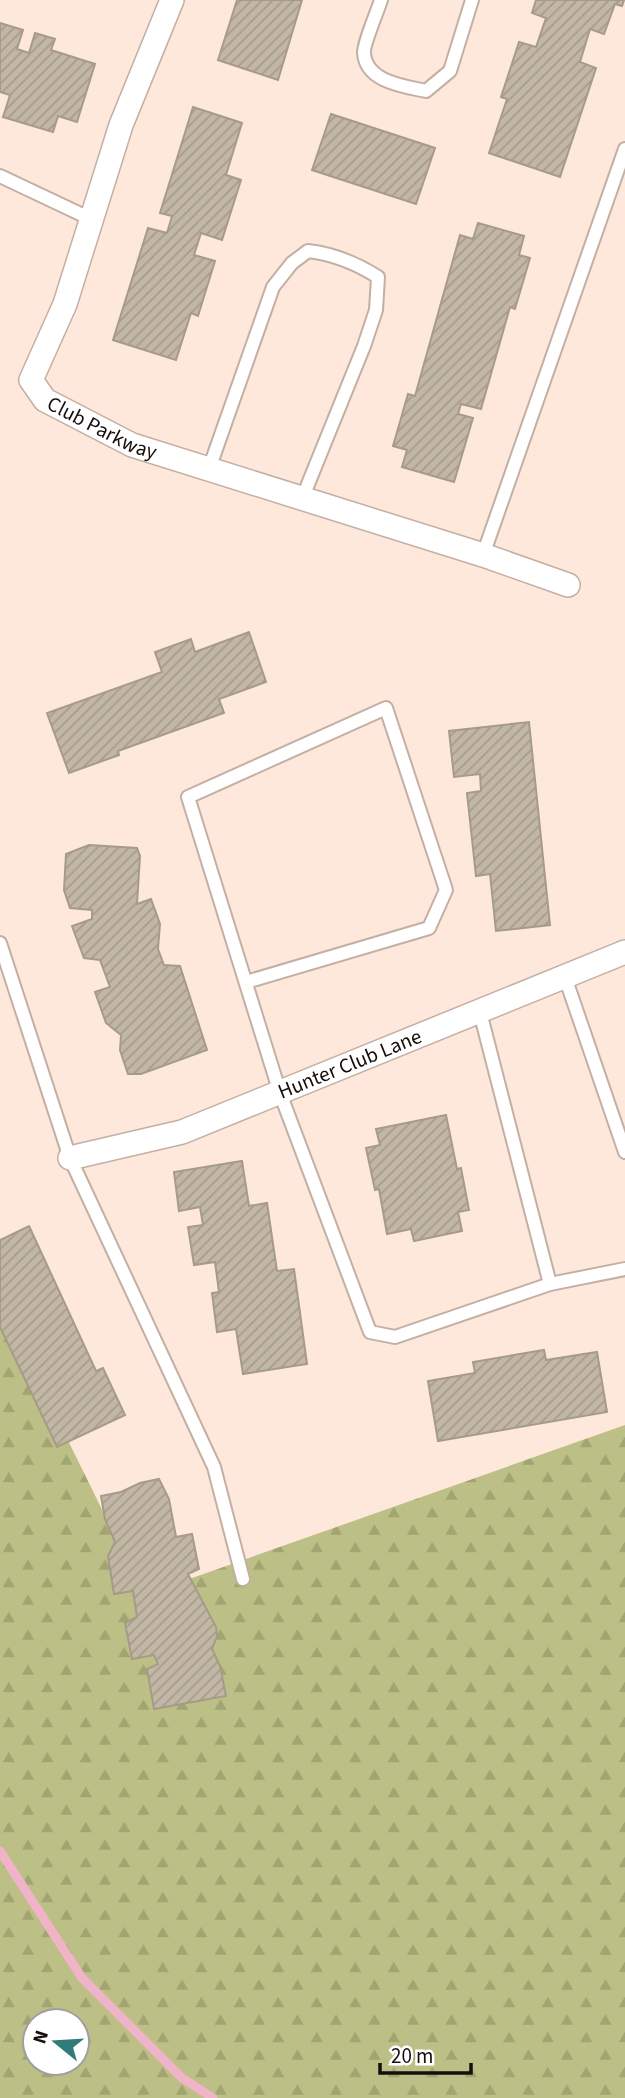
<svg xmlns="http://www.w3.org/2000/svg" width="625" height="2098" font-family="'Source Sans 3',sans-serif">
  <defs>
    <pattern id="forest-firs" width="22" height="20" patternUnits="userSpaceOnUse" patternTransform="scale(1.75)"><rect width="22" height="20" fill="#bdc086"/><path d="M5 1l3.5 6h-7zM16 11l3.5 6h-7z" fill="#a2a472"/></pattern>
    <pattern id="building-hatch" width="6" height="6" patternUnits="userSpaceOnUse" patternTransform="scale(1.75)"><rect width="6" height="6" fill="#c2b7a4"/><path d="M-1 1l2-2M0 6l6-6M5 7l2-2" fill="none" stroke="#a69c8c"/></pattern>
  </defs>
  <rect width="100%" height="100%" fill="#fee8db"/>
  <path fill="url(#forest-firs)" fill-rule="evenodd" d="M0 1302 144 1595 625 1425V2098H0ZM35 2021H77V2063H35Z"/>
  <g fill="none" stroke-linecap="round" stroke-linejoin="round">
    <path stroke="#f1b3c8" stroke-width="9" d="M0 1851 82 1978 182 2078 213 2098"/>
  </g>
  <g fill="url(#building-hatch)" stroke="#a69b89" stroke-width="2">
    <path d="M237 0H302L278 80 218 60Z"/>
    <path d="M536 0H624L622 6 615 4 604 34 590 29 580 62 596 68 560 177 489 153 507 99 501 97 519 42 536 47 546 18 532 13Z"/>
    <path d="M0 23 23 30 17 49 29 53 35 33 55 39 51 50 95 64 77 122 58 116 53 132 3 117 10 95 0 92Z"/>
    <path d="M193 107 242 123 226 175 241 180 222 240 201 233 194 255 215 261 198 316 191 313 176 360 113 340 148 228 167 233 172 216 160 213Z"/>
    <path d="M331 114 435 148 416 204 312 170Z"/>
    <path d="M478 223 524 236 519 255 530 258 515 309 510 307 481 409 461 404 458 414 473 418 454 482 402 467 407 450 393 446 408 394 415 396 460 235 473 239Z"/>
    <path d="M249 632 266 682 219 699 224 713 118 751 119 755 69 773 47 713 162 672 155 652 191 639 195 652Z"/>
    <path d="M529 722 550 925 496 931 490 874 476 876 467 793 481 791 480 774 454 777 449 731Z"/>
    <path d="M89 845 137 848 140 856 137 904 151 899 160 924 158 949 164 965 180 966 207 1050 141 1074H128L120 1050 121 1035 106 1023 95 992 110 987 100 960 84 958 72 926 92 919V910L70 908 64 890 66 854Z"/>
    <path d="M446 1115 457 1169 461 1168 469 1210 458 1212 462 1231 414 1241 411 1229 387 1234 379 1189 375 1190 366 1148 380 1145 376 1129Z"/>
    <path d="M242 1161 249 1206 267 1203 277 1271 294 1269 307 1364 243 1374 236 1329 217 1332 212 1293 219 1292 215 1262 194 1265 188 1227 203 1225 200 1207 179 1211 174 1172Z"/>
    <path d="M29 1226 96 1371 103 1368 125 1415 57 1447 0 1327V1240Z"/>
    <path d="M544 1350 546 1360 597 1352 607 1412 438 1441 428 1381 475 1373 473 1362Z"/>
    <path d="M159 1479 169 1499 176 1537 192 1534 199 1569 188 1574 216 1627 217 1636 212 1649 220 1666 226 1696 154 1709 147 1669 158 1664 154 1655 132 1659 125 1623 137 1617 133 1591 114 1594 108 1556 115 1542 105 1519 101 1496 121 1492 140 1483Z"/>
  </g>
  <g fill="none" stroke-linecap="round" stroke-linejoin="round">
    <g stroke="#c3afa3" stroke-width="16">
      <g id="lane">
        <path d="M381 0C378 10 363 45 364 53 366 82 404 86 426 91L450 71 472 0"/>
        <path d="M0 176 91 219"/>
        <path d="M209 469 273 287 292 263 308 251C334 254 356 263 378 277L376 310 364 346 302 499"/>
        <path d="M483 555 625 149"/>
        <path d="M0 943 70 1158 214 1467 243 1579"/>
        <path d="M565 977 625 1152"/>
        <path d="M246 982 429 928 446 890 386 708 188 797 280 1093 370 1332 395 1337 550 1284 625 1269"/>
        <path d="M480 1012 550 1284"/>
      </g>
    </g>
    <g stroke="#c3afa3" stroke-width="26">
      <g id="street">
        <path id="s1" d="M172 0 121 125 65 304 31 380 45 400 132 445 483 555 568 585"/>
        <path id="s2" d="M70 1158 182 1132 625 952"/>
      </g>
    </g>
    <use href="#lane" stroke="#fff" stroke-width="12"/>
    <use href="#street" stroke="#fff" stroke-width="23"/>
  </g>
  <g text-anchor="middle" stroke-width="6" stroke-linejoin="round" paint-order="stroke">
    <g font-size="21" fill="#150e0a" stroke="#fff">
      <text dy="7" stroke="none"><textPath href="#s1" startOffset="494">Club Parkway</textPath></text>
      <text dy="7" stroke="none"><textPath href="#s2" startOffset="296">Hunter Club Lane</textPath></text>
    </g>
  </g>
  <g transform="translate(56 2042) rotate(288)"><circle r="33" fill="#ffffff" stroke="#a19f9d" stroke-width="2"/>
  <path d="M0-5L12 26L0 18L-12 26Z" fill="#317b7b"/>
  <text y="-10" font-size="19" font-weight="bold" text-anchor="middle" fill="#150e0a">N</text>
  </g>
  <path d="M380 2063v10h91v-10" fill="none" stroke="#150e0a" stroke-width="3.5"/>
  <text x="391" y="2063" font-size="21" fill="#150e0a" stroke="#ffffff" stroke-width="5" paint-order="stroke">20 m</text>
</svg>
